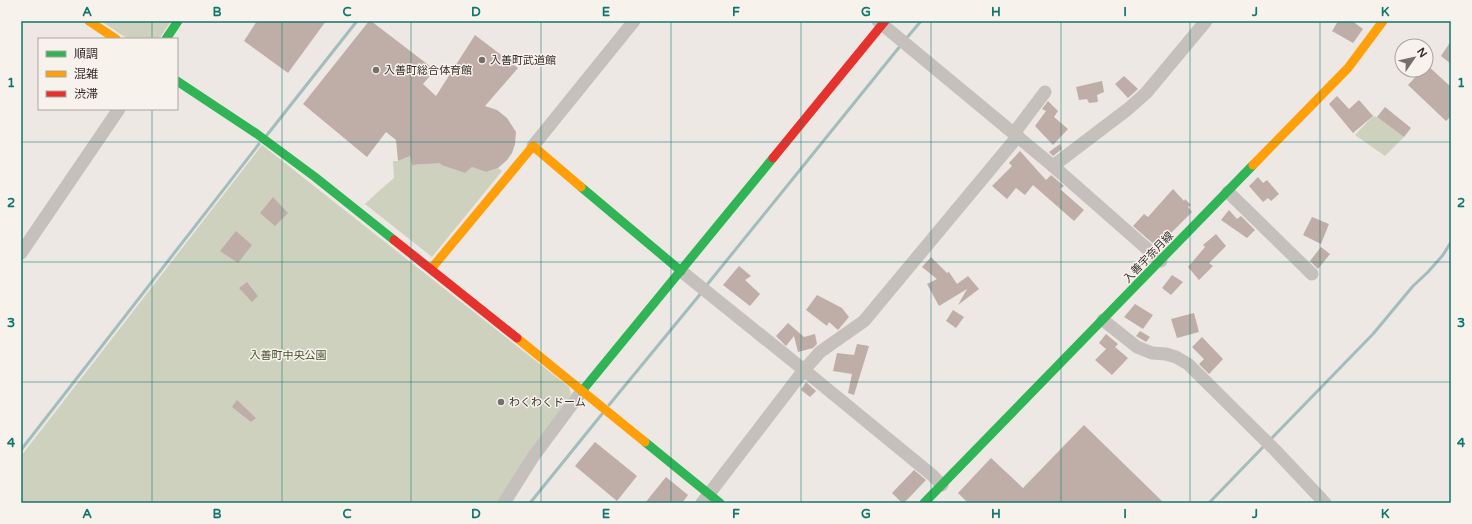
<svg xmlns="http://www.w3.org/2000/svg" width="1472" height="524" font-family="'Varela Round','Noto Sans JP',sans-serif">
  <rect width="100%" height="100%" fill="#ede8e4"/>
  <g fill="#cfd1bf">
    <path d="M101 21H171L159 39H128Z"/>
    <path d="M1373 116 1377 117 1404 137 1385 156 1355 135Z"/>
    <path d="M262 145 569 387 571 394 567 401 499 503H21V456Z"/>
    <path d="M410 156 412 165 426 164 438 157 441 165 465 173 472 167 486 172 498 168 502 171 432 257 365 204 380 190 394 178 393 161H398Z"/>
  </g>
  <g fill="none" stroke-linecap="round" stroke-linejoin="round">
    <g stroke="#a2bdbb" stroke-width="3">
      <path d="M905 40 921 21"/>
      <path d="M267 135 357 21"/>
      <path d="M706 286 901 45"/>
      <path d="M609 405 702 292"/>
      <path d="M1270 440 1373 334 1413 286 1428 272 1443 255 1451 242"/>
      <path d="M21 450 259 144"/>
      <path d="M530 503 602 414"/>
      <path d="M1209 503 1265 445"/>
    </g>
  </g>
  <g fill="#bfada8">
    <path d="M257 21H326L288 73 244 41Z"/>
    <path d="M369 21H371L435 70 423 84 436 96 475 35 518 68 485 106 497 110 507 118 516 132 515 144 512 153 507 160 498 168 486 172 472 167 465 173 441 165 440 163 412 165 410 156 398 161 396 140 386 132 367 157 303 104Z"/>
    <path d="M1338 21H1352L1363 29 1353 43 1332 31Z"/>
    <path d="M1451 41V64L1441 56Z"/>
    <path d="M1427 65 1451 87V116L1446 121 1408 85 1422 70H1426Z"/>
    <path d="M1124 76 1138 89 1128 98 1115 84Z"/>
    <path d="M1102 81 1104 92 1097 95 1098 102 1089 103 1087 99 1079 100 1076 87Z"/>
    <path d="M1337 96 1349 109 1359 100 1373 116 1353 133 1329 104Z"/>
    <path d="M1048 101 1058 111 1054 117 1068 129 1053 145 1035 126 1046 111 1042 109Z"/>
    <path d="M1385 107 1411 128 1404 137 1377 117Z"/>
    <path d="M1060 144 1062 149 1053 156 1049 152Z"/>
    <path d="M1020 151 1046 180 1051 175 1064 186 1060 189 1084 210 1074 221 1033 185 1025 195 1016 188 1007 199 992 186 1012 166 1009 163Z"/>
    <path d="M1258 177 1263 183 1267 180 1279 194 1271 201 1268 198 1263 202 1249 186Z"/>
    <path d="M1173 189 1184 201 1185 199 1191 205 1188 207 1192 212 1157 247 1133 226 1144 214 1148 217Z"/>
    <path d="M273 197 288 213 275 226 260 213Z"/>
    <path d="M1229 210 1237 219 1241 216 1255 230 1247 238 1221 220Z"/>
    <path d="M1312 217 1329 224 1321 244 1303 235Z"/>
    <path d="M236 231 252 245 238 263 220 251Z"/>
    <path d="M1216 234 1226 246 1209 263 1213 266 1199 280 1188 267 1205 247 1203 245Z"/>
    <path d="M1321 247 1330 254 1318 269 1310 261Z"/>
    <path d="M931 257 947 273 949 272 957 284 968 276 979 289 958 305 967 289 939 306 927 284 937 279 922 267Z"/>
    <path d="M739 266 751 276 745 280 760 294 750 306 723 285Z"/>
    <path d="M1172 275 1183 282 1171 295 1162 288Z"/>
    <path d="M247 282 258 296 252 302 239 288Z"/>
    <path d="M817 295 842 308 849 317 838 330 829 322 827 326 806 310Z"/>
    <path d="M1135 304 1153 315 1143 329 1124 317Z"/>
    <path d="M953 310 964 317 956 328 946 321Z"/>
    <path d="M1194 313 1199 332 1177 338 1171 319Z"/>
    <path d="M788 323 804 337 815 334 817 344 813 348 798 352 794 336 786 346 776 336Z"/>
    <path d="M1140 331 1150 337 1146 342 1136 336Z"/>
    <path d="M1106 334 1118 344 1115 347 1128 358 1112 375 1095 360 1106 349 1099 343Z"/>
    <path d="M1202 337 1223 359 1209 374 1199 364 1204 359 1192 347Z"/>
    <path d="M857 344 869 346 854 395 848 393 852 374 833 371 837 353 854 355Z"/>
    <path d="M806 382 816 391 810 397 801 390Z"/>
    <path d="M237 400 256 418 251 422 232 407Z"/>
    <path d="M1084 425 1164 503H968L958 493 991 458 1023 488Z"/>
    <path d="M595 442 637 476 617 501 575 466Z"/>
    <path d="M914 470 926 480 904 503H902L892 493Z"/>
    <path d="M666 477 688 495 682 503H645Z"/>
  </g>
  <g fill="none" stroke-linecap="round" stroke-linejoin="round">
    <g stroke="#c6c0bd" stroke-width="13">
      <path d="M878 21 1053 166 1161 261"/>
      <path d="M1014 133 1045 92"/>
      <path d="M533 146 634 21"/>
      <path d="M1053 166 1128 109 1146 93 1206 21"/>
      <path d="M1228 192 1312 274"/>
      <path d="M21 253 119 109"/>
      <path d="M681 271 804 370 932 475 942 485"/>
      <path d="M1103 320 1137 347 1152 353 1166 354 1176 357 1188 364 1275 450 1325 503"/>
      <path d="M504 503 533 457 582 391"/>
      <path d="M702 503 804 370 820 352 864 321 1018 136"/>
    </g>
    <g stroke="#30b455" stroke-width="9">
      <path d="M166 39 178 21"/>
      <path d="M177 81 257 134 315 177 394 240"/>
      <path d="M581 187 681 271"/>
      <path d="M582 391 773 158"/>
      <path d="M645 442 720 503"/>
      <path d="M924 503 1253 165"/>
    </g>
    <g stroke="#ff9f0a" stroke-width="9">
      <path d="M89 21 116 39"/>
      <path d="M1253 165 1348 68 1383 21"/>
      <path d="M431 269 533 146 581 187"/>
      <path d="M517 338 645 442"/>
    </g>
    <g stroke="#e5322d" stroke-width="9">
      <path d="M773 158 885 21"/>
      <path d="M394 240 517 338"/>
    </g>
  </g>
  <path fill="none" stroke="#0f766e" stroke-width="1" stroke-opacity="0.55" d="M152 21V39M282 21V503M411 21V503M541 21V503M671 21V503M801 21V503M931 21V503M1061 21V503M1190 21V503M1320 21V503M152 109V503M21 142H1451M21 262H1451M21 382H1451"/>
  <g fill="#776f6c" stroke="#f8f2ec" stroke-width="1.5">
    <circle cx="482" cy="60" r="4"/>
    <circle cx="376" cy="70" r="4"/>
    <circle cx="501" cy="402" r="4"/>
  </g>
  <g text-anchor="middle" stroke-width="3" stroke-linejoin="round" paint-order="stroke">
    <g font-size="11" fill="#372e2b" stroke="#f8f2ec" text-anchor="start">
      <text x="490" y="64">入善町武道館</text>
      <text x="384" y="74">入善町総合体育館</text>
      <text x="509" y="406">わくわくドーム</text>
    </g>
    <g font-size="11" fill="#372e2b" stroke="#f8f2ec">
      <text transform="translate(1148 257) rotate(-46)" y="4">入善宇奈月線</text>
    </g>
    <g font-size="11" fill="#485331" stroke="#f8f2ec">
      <text x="288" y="359">入善町中央公園</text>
    </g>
  </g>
  <rect width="1472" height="524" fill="none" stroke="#f8f2ec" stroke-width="44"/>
  <rect x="38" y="38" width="140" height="72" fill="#f8f2ec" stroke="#aba49f"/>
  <rect x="46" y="51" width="20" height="6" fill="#30b455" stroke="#aba49f"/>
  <text x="74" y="58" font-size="12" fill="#372e2b">順調</text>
  <rect x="46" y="71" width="20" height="6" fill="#ff9f0a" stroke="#aba49f"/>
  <text x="74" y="78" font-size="12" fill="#372e2b">混雑</text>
  <rect x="46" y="91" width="20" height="6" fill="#e5322d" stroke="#aba49f"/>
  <text x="74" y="98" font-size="12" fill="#372e2b">渋滞</text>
  <g transform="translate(1414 58) rotate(56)"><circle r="19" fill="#f8f2ec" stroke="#aba49f"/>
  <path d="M0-3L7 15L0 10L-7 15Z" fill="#776f6c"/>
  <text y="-6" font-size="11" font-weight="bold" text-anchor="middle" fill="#372e2b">N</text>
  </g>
  <rect x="22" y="22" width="1428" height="480" fill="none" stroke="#0f766e" stroke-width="1.5"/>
  <g font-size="13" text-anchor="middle" font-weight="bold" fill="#0f766e">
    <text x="87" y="16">A</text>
    <text x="217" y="16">B</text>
    <text x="347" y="16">C</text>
    <text x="476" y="16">D</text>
    <text x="606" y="16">E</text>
    <text x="736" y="16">F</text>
    <text x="866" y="16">G</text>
    <text x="996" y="16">H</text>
    <text x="1125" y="16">I</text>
    <text x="1255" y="16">J</text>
    <text x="1385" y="16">K</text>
    <text x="11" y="87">1</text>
    <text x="1461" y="87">1</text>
    <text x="11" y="207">2</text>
    <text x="1461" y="207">2</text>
    <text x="11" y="327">3</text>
    <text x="1461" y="327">3</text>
    <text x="11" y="447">4</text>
    <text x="1461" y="447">4</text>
    <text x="87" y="518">A</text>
    <text x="217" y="518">B</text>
    <text x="347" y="518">C</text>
    <text x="476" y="518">D</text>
    <text x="606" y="518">E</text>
    <text x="736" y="518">F</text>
    <text x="866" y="518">G</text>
    <text x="996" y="518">H</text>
    <text x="1125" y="518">I</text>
    <text x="1255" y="518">J</text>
    <text x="1385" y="518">K</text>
  </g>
</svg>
